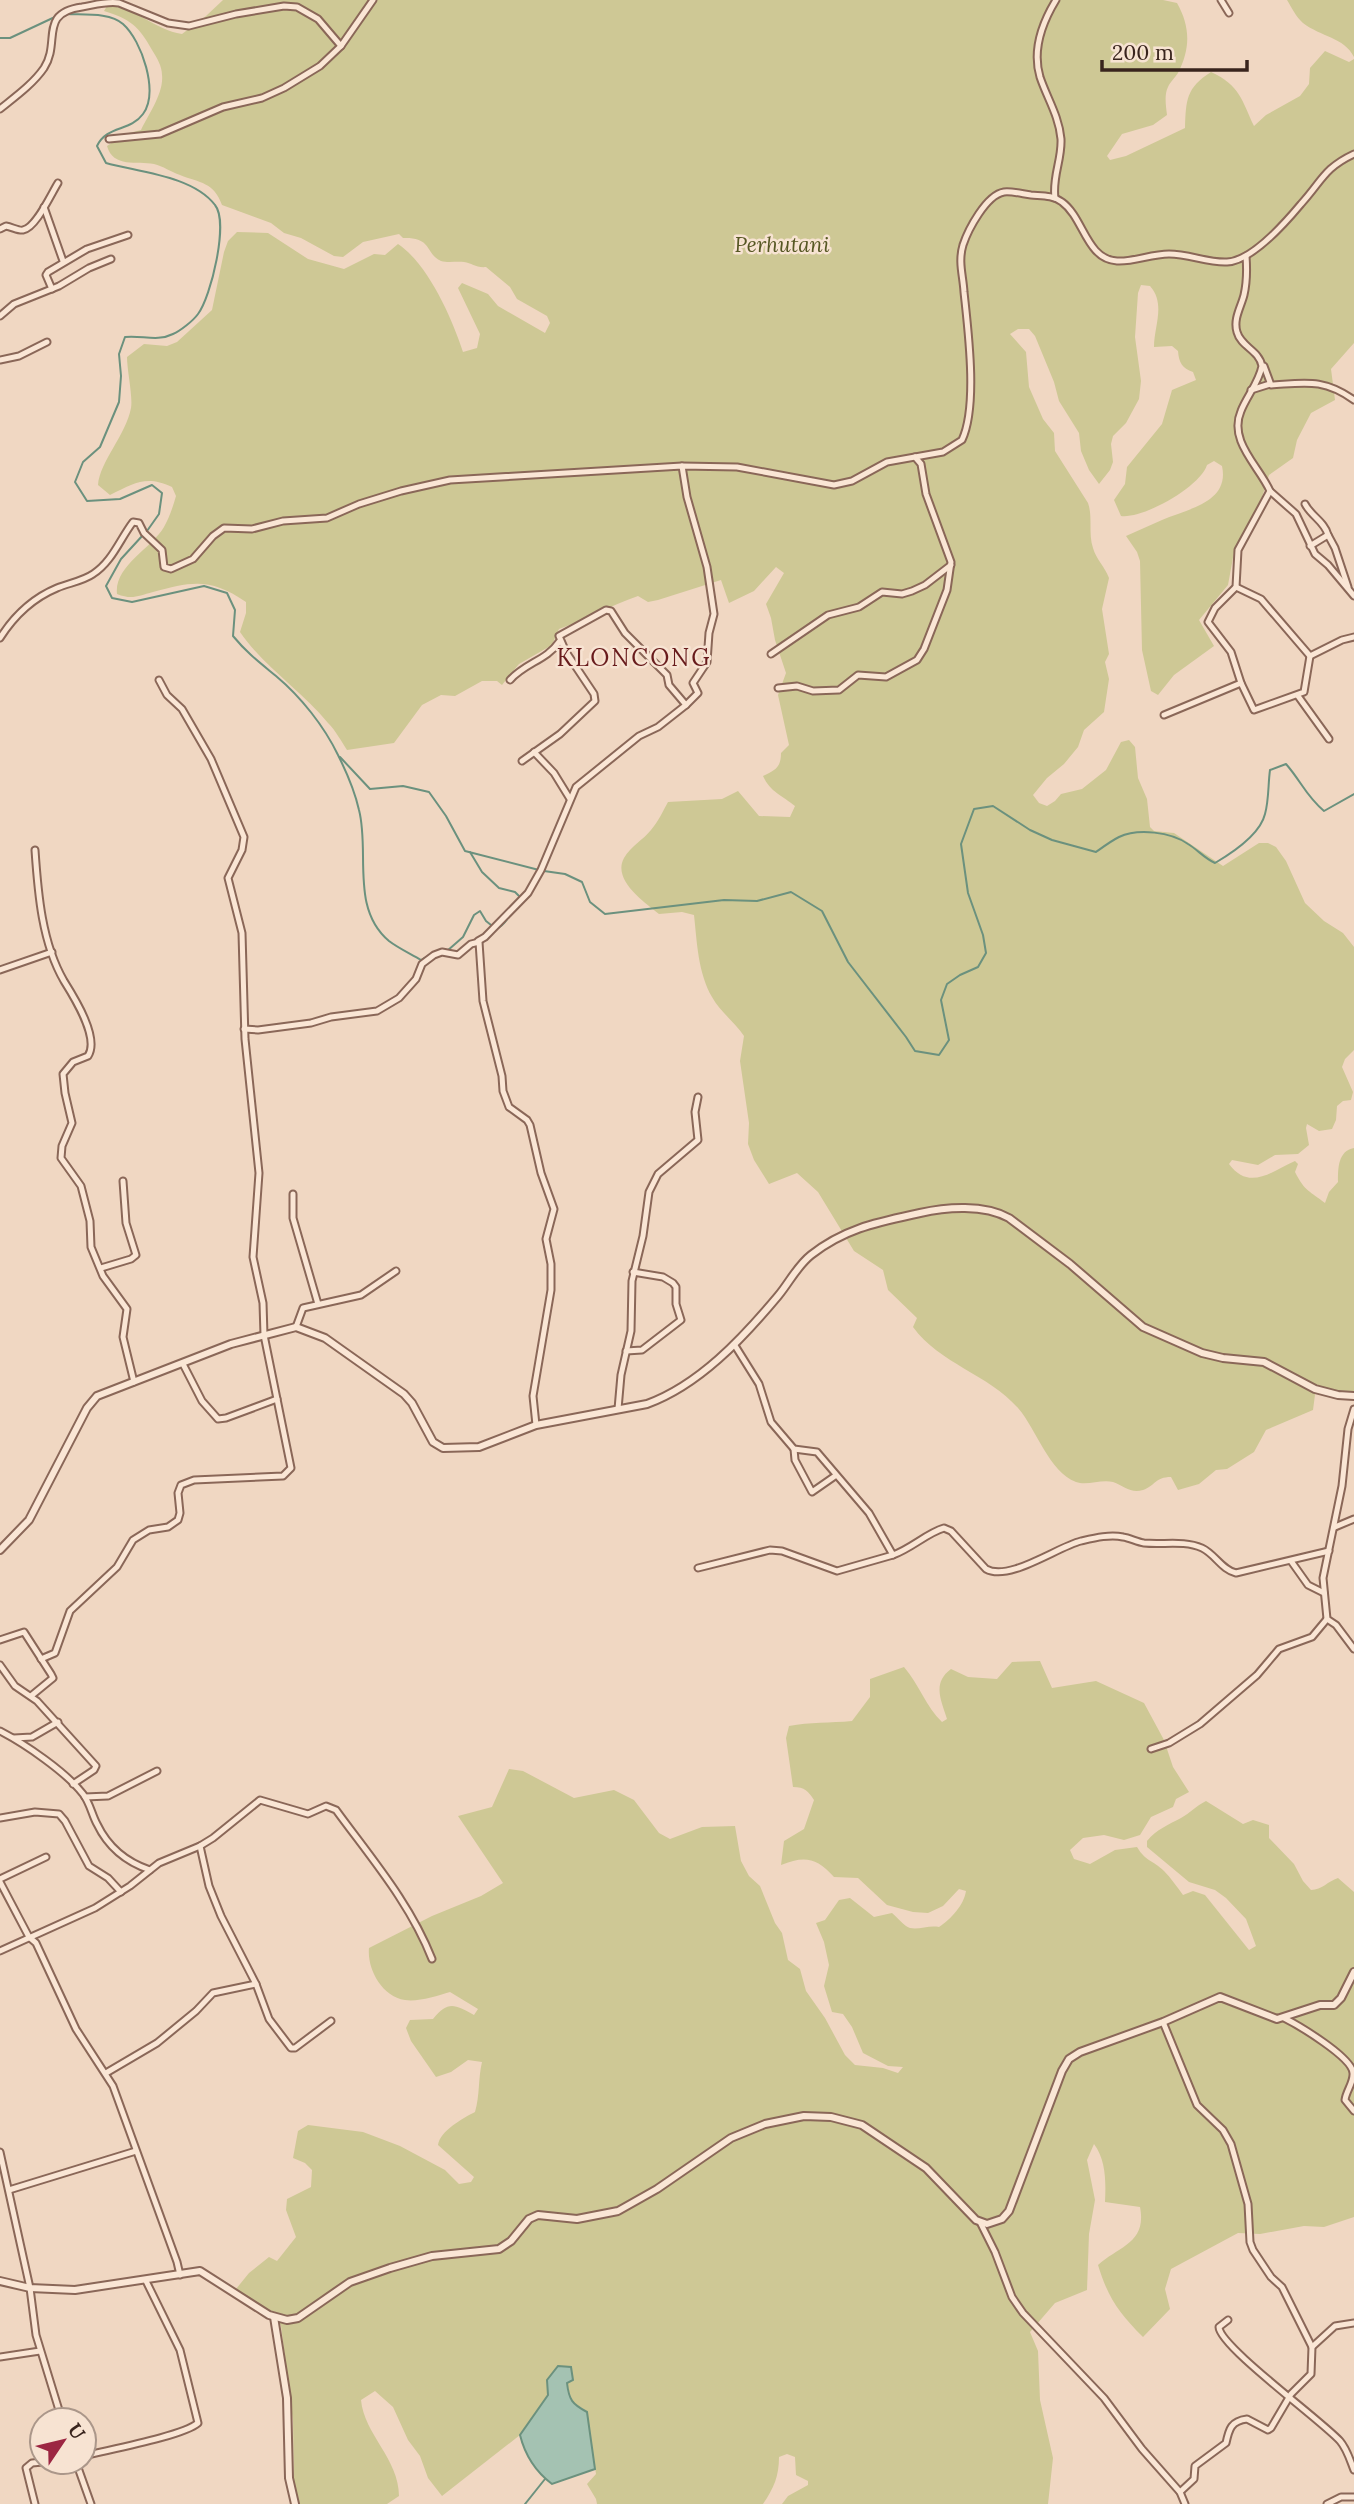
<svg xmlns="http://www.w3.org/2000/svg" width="1354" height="2504" font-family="Lora,serif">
  <rect width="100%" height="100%" fill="#f0d7c2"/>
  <g fill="#cec895">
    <path d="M223 0H1163L1177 3C1190 26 1191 48 1178 73 1175 78 1170 82 1168 87 1164 95 1166 106 1167 115L1153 125 1122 134 1107 156 1110 160 1126 156 1185 128C1186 100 1186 88 1211 72 1240 85 1242 101 1254 126L1266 115 1300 96 1309 84 1310 68 1325 51 1349 62 1354 59V343L1331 369 1335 400 1311 413 1297 440 1293 458 1269 475 1262 497 1234 552 1228 585 1199 620 1214 646 1174 675 1158 695 1151 691 1142 650 1140 561 1137 552 1126 536C1138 531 1150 525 1162 520 1187 509 1230 503 1222 466L1214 461 1207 465C1200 487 1143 519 1121 516L1114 500 1125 484 1127 467 1162 424 1172 390 1196 380 1193 372C1182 368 1179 363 1178 351L1172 346 1154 347C1154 326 1166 304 1150 286L1141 285 1138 293 1135 337 1141 381 1139 399 1126 423 1113 436 1111 444 1113 462 1110 470 1099 484 1089 470 1081 451 1079 433 1059 401 1054 382 1035 336 1029 329H1018L1010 334 1026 352 1029 387 1043 419 1054 433 1055 451 1088 503C1093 517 1088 533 1093 548 1096 559 1105 567 1109 578L1102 609 1109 654 1105 662 1109 679 1104 712 1084 730 1078 747 1064 764 1047 778 1033 795 1039 803 1047 806 1055 801 1061 794 1082 789 1106 770 1121 742 1129 740 1135 747 1138 778 1147 799 1150 827 1154 831 1174 833 1223 866 1259 843H1268L1276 847 1286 861 1305 903 1324 921 1343 933 1354 947V1050L1345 1059 1342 1067 1353 1092 1351 1100 1343 1101 1337 1106 1336 1120 1332 1129 1319 1131 1307 1124 1306 1128 1309 1145 1298 1154 1275 1155 1258 1165 1232 1160 1229 1164C1249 1191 1271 1172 1295 1161L1298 1164 1295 1172C1305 1192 1310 1191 1325 1203L1329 1192 1338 1182C1338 1168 1338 1151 1354 1148V1393L1339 1394 1316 1387 1313 1410 1266 1430 1254 1452 1227 1469 1216 1470 1199 1484 1178 1490 1171 1477C1155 1477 1155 1486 1143 1490 1131 1494 1124 1486 1113 1482 1101 1479 1087 1486 1076 1482 1049 1472 1037 1430 1018 1408 988 1374 940 1364 913 1327L917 1318 888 1290 883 1270 854 1251 818 1192 797 1173 769 1184 754 1160 748 1144 749 1123 740 1061 744 1036C734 1021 720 1012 712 997 698 973 697 942 694 915L682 912 659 914C644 902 612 880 624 858 631 846 643 840 651 830 658 822 663 811 668 802L722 799 738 791 759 816 790 817 795 806C783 796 770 792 763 776 775 770 781 768 781 753L789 745 778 695 786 673 775 640 771 618 766 604 784 573 776 567 754 591 729 603 721 580 658 600 648 602 638 596C611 605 586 620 559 629L552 645 519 664 502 685 497 681H482L455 696 441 695 422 705 394 743 347 750C341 741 336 731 328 723 301 690 264 667 240 632L246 613V602C211 578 193 581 153 592 138 596 132 600 117 594 114 566 151 549 164 527 169 518 173 507 176 496L172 487C146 475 135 483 110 495L98 485C100 461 126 435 131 408 133 397 127 370 127 357L144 344 167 346 177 342 212 310 224 252 228 241 237 232 268 233 308 259 344 269 374 254 385 255 398 244C428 264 452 318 463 352L477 348 480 334 458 288 462 283 488 294 498 306 545 333 550 323 547 316 517 299 510 287 486 267C476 268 472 263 464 262 457 261 448 263 441 261 425 254 433 237 403 238L399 234 363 242 343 257 334 256 301 238 284 233 271 223 222 205C214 182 200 183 180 175 171 172 163 166 154 164 137 161 113 168 107 146L125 134 141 130C148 115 164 93 162 75 162 66 157 58 152 50 139 26 130 19 104 11L107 6C134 6 155 30 182 34L206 16Z"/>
    <path d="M1287 0H1354V57C1344 37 1321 37 1303 23 1296 17 1292 8 1287 0Z"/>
    <path d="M1040 1661 1052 1688 1096 1681 1144 1703 1164 1740 1173 1767 1189 1792 1176 1799 1173 1807 1151 1817 1140 1835 1124 1840 1104 1835 1083 1838 1070 1850 1074 1859 1090 1864 1115 1850 1137 1847C1146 1862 1153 1860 1164 1871 1171 1878 1177 1887 1183 1895L1193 1891 1205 1895 1249 1950 1256 1946 1246 1919 1226 1898 1215 1890 1189 1882 1147 1847V1841C1157 1829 1168 1825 1181 1818 1190 1813 1196 1806 1206 1801L1243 1824 1253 1820 1269 1825V1838L1294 1864 1303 1881 1311 1890C1322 1890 1328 1881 1338 1878L1354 1892V2217L1324 2227 1304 2226 1260 2234 1238 2233 1171 2269 1165 2289 1170 2309 1143 2337C1119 2313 1108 2298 1098 2265 1119 2246 1147 2243 1140 2207L1105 2202C1106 2182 1106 2160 1094 2144L1087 2160 1095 2200 1089 2234 1087 2290 1055 2303 1030 2332 1038 2351 1040 2400 1053 2458 1048 2504H782L788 2496 808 2485V2481L796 2475 795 2457 787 2454 779 2457C779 2476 774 2488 763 2504H597L596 2499 587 2484 596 2474 587 2412 572 2403 567 2383 547 2380 548 2395 520 2435 442 2496 428 2478 420 2456 408 2440 393 2407 375 2391 361 2400C364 2434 399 2459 399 2496L387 2504H298L294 2484 293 2421 281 2326 275 2315 236 2289 249 2273 269 2257 277 2261 296 2237 286 2210 287 2199 311 2187 312 2170 305 2163 293 2158 298 2131 308 2125 363 2132 400 2146 445 2170 459 2184 471 2182 474 2177 438 2145C440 2131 463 2118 475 2112 480 2095 478 2079 482 2062L468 2060 451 2072 436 2077 411 2041 406 2028 410 2020 433 2019C448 2001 454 2004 474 2015L478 2009 450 1992C437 1996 418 2002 405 2000 381 1996 367 1968 369 1948L432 1916 481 1896 503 1883 458 1816 492 1807 509 1769 523 1771 574 1798 614 1790 634 1800 659 1833 670 1839 702 1827 735 1826 741 1861 749 1876 760 1886 775 1923 782 1933 788 1960 800 1969 806 1991 825 2018 845 2055 855 2065 883 2068 898 2073 903 2067 888 2066 863 2053 852 2027 843 2014 832 2012 824 1986 829 1965 824 1942 816 1923 825 1920 839 1900 850 1898 874 1917 892 1913C897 1917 904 1926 910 1928 919 1930 929 1925 939 1927 951 1919 964 1905 966 1891L959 1889 943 1906 928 1913 913 1912 887 1905 858 1878 834 1877C816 1857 804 1856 781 1865L784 1841 804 1829 814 1800C808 1791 805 1787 793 1787L786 1738 789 1726C810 1722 830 1723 852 1721L870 1697V1679L904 1667C919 1684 926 1707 942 1722L947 1719C941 1700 932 1683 951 1669L968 1677 997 1679 1012 1662Z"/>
  </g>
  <path fill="#a4c2b2" stroke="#6b917e" stroke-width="2" d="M558 2366 571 2367 573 2380 567 2383C569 2400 572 2404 587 2412L595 2469 552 2484C536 2472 525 2455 520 2435L548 2395 547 2380Z"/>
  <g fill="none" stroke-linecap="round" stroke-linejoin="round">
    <g stroke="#6b917e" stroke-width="2">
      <path d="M66 14C83 15 110 12 123 24 142 41 159 92 143 114 130 132 107 125 97 146L106 163C139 172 193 176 215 205 229 222 211 297 198 314 193 321 180 331 173 334 157 342 142 335 125 337L119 354 121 376 119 402 100 447 83 462 75 482 87 501 120 499 152 485 162 493 159 514 147 531"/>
      <path d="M0 38H10L57 16"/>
      <path d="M143 535 121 559 106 586 112 598 132 602 204 586 227 593 235 610 233 636C247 653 259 662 276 676 301 697 324 726 338 755 346 771 355 792 359 810 370 852 350 908 389 941 398 948 411 954 421 960L428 956"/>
      <path d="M340 757 370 789 403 786 429 792 446 816 465 851 539 870"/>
      <path d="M470 852 482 872 499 888 515 892 520 897"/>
      <path d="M544 871 565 874 582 882 590 902 605 914 724 900 757 901 791 892 822 911 848 962 906 1037 915 1051 939 1055 949 1040 941 1000 947 984 960 975 978 967 986 953 983 935 968 893 961 844 974 809 993 806 1030 830 1052 840 1096 852C1103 847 1111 841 1119 837 1138 828 1171 832 1188 844 1198 850 1204 858 1215 863 1232 853 1260 835 1265 814 1269 800 1268 784 1270 770L1286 764C1301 781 1306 796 1324 811L1354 794"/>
      <path d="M447 951 463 937 474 915 480 911 486 921 496 929C505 925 505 921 511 914 515 909 519 909 522 902"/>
      <path d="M525 2504 545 2479"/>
    </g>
    <g stroke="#8a6758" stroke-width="9">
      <g id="minor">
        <path d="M1221 0 1229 13"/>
        <path d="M0 109C15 97 33 84 44 68 61 42 38 13 82 7 94 5 107 1 119 3L168 23 189 26 236 14 284 6 297 7 318 19 341 46"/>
        <path d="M109 139 160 134 223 107 262 98 284 88 320 66 341 46 373 0"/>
        <path d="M1055 198C1052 177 1062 160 1061 139 1059 116 1047 98 1040 77 1032 50 1042 23 1056 0"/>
        <path d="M44 207 63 261"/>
        <path d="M0 229 6 226C12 227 19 231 23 230 36 228 51 194 58 183"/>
        <path d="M1246 256C1247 269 1247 282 1244 295 1241 307 1233 319 1237 332 1241 347 1259 350 1262 366 1259 382 1247 396 1241 411 1228 441 1259 466 1270 491L1238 550 1236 587 1215 608 1208 622 1231 652 1241 683 1254 710 1304 692 1310 656"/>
        <path d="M52 289 46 275 48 272 87 249 128 235"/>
        <path d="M0 316 14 304 59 286 89 268 111 259"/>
        <path d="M0 360 19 356 47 342"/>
        <path d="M1264 366 1271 385C1305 383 1323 378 1354 400"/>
        <path d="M1251 390 1270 384"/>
        <path d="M1270 491 1296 514 1315 554 1328 565 1354 596"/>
        <path d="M1305 504C1311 516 1325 522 1328 535"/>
        <path d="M1310 546 1328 535 1335 548 1348 587"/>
        <path d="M1236 587 1261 599 1310 656 1342 640 1354 637"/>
        <path d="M0 638C14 616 33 598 57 588 69 583 83 581 93 574 112 562 120 539 133 522L139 523 144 533 162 550 164 567 171 569 193 559 213 536 224 528 252 529 283 521 327 518 359 504 401 491 450 480 682 466 737 467 834 485 852 481 887 462 943 452 962 440C978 406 968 330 964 292 963 275 958 262 963 245 968 230 986 195 1004 192 1012 191 1023 194 1031 195 1041 196 1053 195 1062 202 1084 218 1086 259 1117 261 1134 262 1151 254 1169 254 1189 254 1208 263 1227 262 1252 261 1286 222 1301 204 1322 181 1324 168 1354 154"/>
        <path d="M771 654 828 615 859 607 882 592 902 594 912 591 925 585 951 565"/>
        <path d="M510 680C525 663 547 660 559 642"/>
        <path d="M778 688 797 686 813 691 839 690 858 675 886 677 917 660 924 649 947 590 951 562 926 494 921 464 915 457"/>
        <path d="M1298 696 1329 739"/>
        <path d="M1164 715 1241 683"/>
        <path d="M534 752 554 773 570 799"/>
        <path d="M522 761 560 734 595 701 594 694 566 652 559 636 606 610 611 611 625 633 667 675 669 685 686 705 698 693 693 683 707 662 709 633 714 614 707 567 687 497 682 466"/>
        <path d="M35 850C38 894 42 943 64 981 74 997 100 1038 88 1056L73 1062 63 1074 65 1093 72 1123 62 1146 61 1158 81 1186 90 1221 91 1247 103 1276 127 1309 123 1337 134 1382"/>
        <path d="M478 941 485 937 528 893 541 870 576 787 639 736 658 727 686 705"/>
        <path d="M0 970 52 952"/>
        <path d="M244 1029 258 1030 311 1023 331 1017 377 1011 399 998 416 979 422 964 434 955 442 952 458 955 471 944 479 942 483 1001 502 1076 503 1091 509 1107 527 1120 530 1125 541 1173 554 1209 546 1239 551 1264V1290L533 1396 536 1425"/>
        <path d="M293 1194V1218L318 1304"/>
        <path d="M101 1268 131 1259 136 1255 126 1223 123 1181"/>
        <path d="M296 1327 303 1308 361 1295 396 1271"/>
        <path d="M734 1344 759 1384 771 1422 794 1449 817 1452 869 1513 893 1555C912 1548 927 1533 944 1528L951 1531 986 1569C1009 1582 1057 1547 1081 1541 1094 1538 1110 1534 1123 1537 1130 1538 1137 1542 1144 1543 1163 1545 1184 1540 1202 1548 1215 1554 1222 1570 1236 1573L1329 1551"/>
        <path d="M626 1351 642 1350 681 1320 676 1304V1287L673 1283 663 1277 633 1272"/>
        <path d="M183 1364 202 1401 218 1419 226 1418 277 1399"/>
        <path d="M618 1409 621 1375 631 1331 632 1281 643 1236 649 1192 658 1174 698 1140 695 1112 698 1097"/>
        <path d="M1354 1409 1348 1429 1342 1486 1323 1578 1327 1619 1336 1625 1354 1649"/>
        <path d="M794 1449 795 1460 812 1492 835 1476"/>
        <path d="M1335 1527 1354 1519"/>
        <path d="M1291 1561 1308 1585 1324 1593"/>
        <path d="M698 1568 770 1550 782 1551 837 1571 893 1555"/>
        <path d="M0 1640 24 1632 51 1674 53 1678 31 1696"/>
        <path d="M41 1659 55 1653 70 1611 117 1567 133 1540 149 1530 168 1527 178 1520 180 1513 178 1493 181 1485 194 1480 283 1476 291 1468 264 1335 263 1303 253 1257 259 1173 245 1039 242 933 228 878 242 850 244 837 211 759 182 709 167 695 159 680"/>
        <path d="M0 1665 15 1686 37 1701 96 1766 94 1770 73 1784"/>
        <path d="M0 1731C25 1744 66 1772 83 1794 90 1803 92 1815 97 1824 108 1847 126 1862 150 1870"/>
        <path d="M14 1738 32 1737 58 1722"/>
        <path d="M1151 1749 1169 1743 1200 1724 1257 1675 1279 1649 1312 1637 1327 1619"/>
        <path d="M85 1797 108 1796 157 1771"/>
        <path d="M0 1818 35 1812 59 1814 65 1821 89 1866 108 1878 121 1892"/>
        <path d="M200 1846 209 1886 221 1916 256 1984 269 2019 291 2048H295L331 2021"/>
        <path d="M0 1879 46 1857"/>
        <path d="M0 1882 29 1937 36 1943 76 2029 113 2086 177 2262 180 2275"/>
        <path d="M0 1951 95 1908 130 1886 159 1863 200 1846 213 1838 260 1800 308 1814 326 1806 336 1810C371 1858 410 1903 432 1959"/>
        <path d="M1284 2018C1298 2025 1352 2057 1353 2073 1354 2082 1346 2091 1345 2100L1354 2111"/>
        <path d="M1163 2022 1197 2105 1223 2130 1231 2144 1248 2204 1250 2242 1253 2250 1271 2277 1282 2287 1312 2347"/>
        <path d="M106 2073 157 2043 196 2011 213 1993 256 1984"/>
        <path d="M0 2152 30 2288 36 2335 62 2420"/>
        <path d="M9 2190 136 2151"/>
        <path d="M980 2222 995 2252 1012 2297 1023 2313 1104 2398 1142 2449 1180 2492 1185 2504"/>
        <path d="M1228 2320 1219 2327C1219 2346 1321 2420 1340 2441 1347 2449 1350 2460 1354 2470"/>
        <path d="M0 2357 40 2351"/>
        <path d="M84 2456C107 2450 183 2436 198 2423L180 2350 146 2281"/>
        <path d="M76 2462 91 2504"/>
        <path d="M1180 2492 1194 2479 1195 2466 1226 2443C1229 2429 1231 2421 1247 2419L1268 2430 1271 2428 1291 2394 1311 2374 1312 2347 1335 2326 1354 2323"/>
        <path d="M35 2504 26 2468 32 2463 43 2462"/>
        <path d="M1327 2504 1341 2497H1354"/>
      </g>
    </g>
    <g stroke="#8a6758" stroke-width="10">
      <g id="tertiary">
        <path d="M0 1550 29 1520 87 1408 97 1396 231 1344 296 1327 325 1338 404 1394 412 1403 433 1442 443 1448 479 1447 536 1425 647 1404C699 1385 742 1339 778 1296 789 1283 797 1266 811 1255 845 1228 879 1222 920 1213 946 1207 984 1204 1009 1218L1070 1264 1143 1327 1202 1353 1223 1358 1264 1362 1315 1389 1338 1395 1354 1396"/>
        <path d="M0 2281 30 2288 75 2290 200 2271 269 2315 287 2320 298 2318 350 2282 390 2268 432 2256 499 2249 511 2241 529 2219 538 2215 577 2219 618 2211 657 2189 731 2138 765 2124 804 2116 831 2117 862 2125 926 2168 976 2220 987 2224 1002 2219 1009 2211 1062 2071 1069 2059 1080 2052 1163 2022 1220 1997 1277 2019 1320 2005H1334L1341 1998 1354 1972"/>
        <path d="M274 2317 287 2398 289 2478 295 2504"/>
      </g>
    </g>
    <use href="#minor" stroke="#fae6d5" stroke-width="5"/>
    <use href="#tertiary" stroke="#fae6d5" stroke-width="6"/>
  </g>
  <g text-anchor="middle" stroke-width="5" stroke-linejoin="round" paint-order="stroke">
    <g font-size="21" font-style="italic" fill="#565723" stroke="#f7e3d2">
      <text x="782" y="252">Perhutani</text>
    </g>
    <g font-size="24" letter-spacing="2" fill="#681b1c" stroke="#f7e3d2">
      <text x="634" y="666">KLONCONG</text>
    </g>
  </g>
  <g transform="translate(63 2441) rotate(55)"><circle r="33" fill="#f7e3d2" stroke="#ab978a" stroke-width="2"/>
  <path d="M0-5L12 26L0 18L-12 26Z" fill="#9c2642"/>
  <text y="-10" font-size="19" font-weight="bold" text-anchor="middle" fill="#39241d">U</text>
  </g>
  <path d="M1102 60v10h145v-10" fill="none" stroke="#39241d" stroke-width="3.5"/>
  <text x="1112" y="60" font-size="21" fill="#39241d" stroke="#f7e3d2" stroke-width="5" paint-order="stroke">200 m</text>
</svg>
